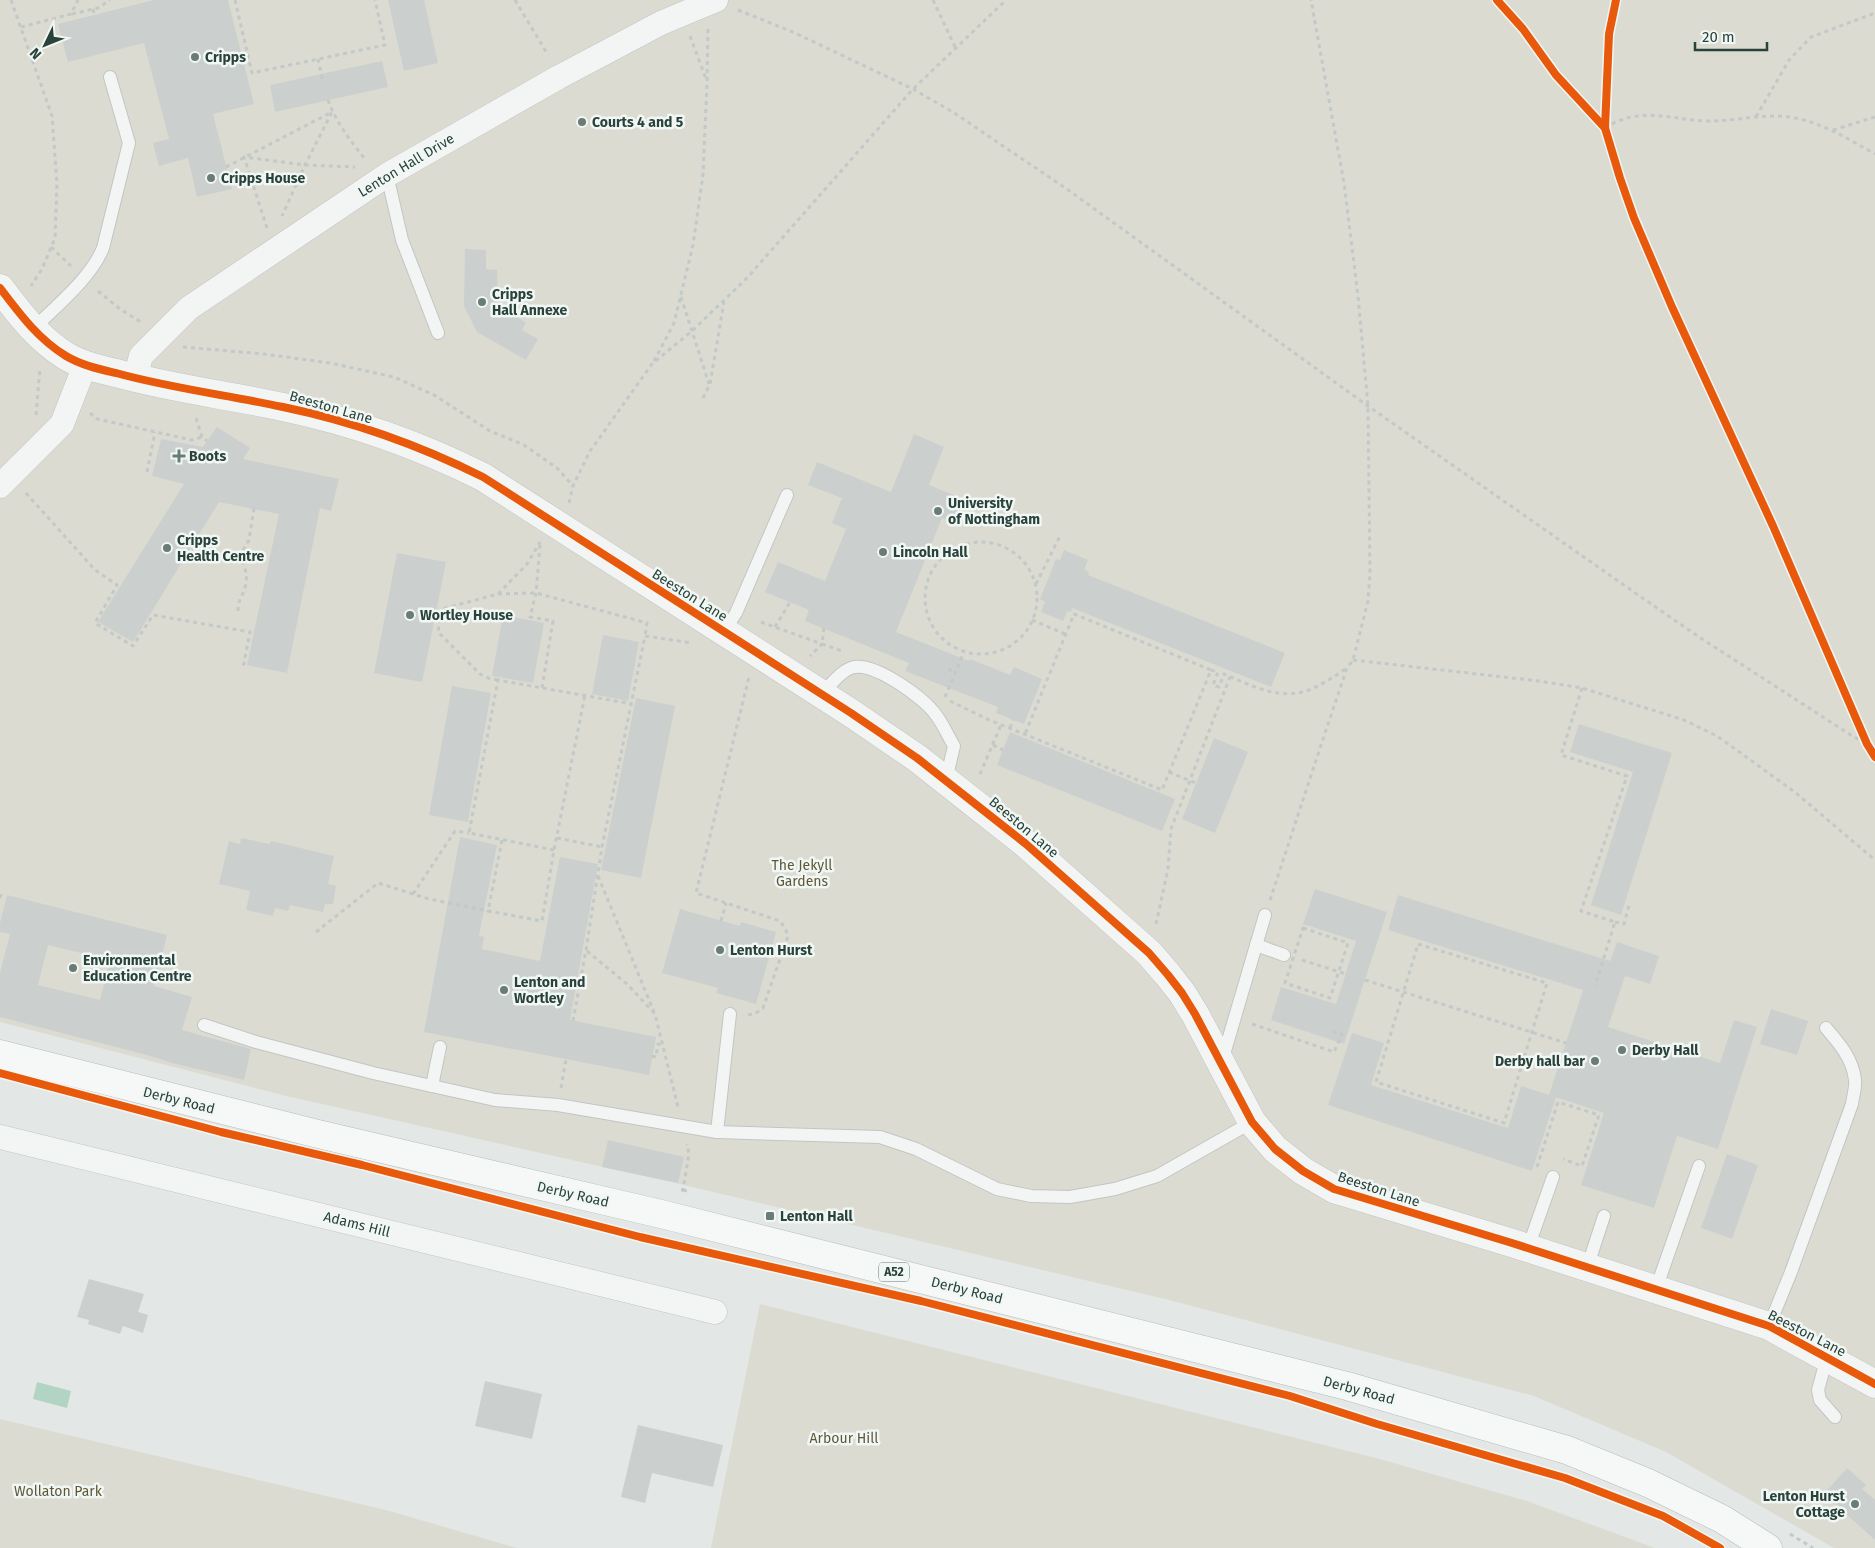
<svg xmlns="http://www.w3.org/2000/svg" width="1875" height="1548" font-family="'Fira Sans',sans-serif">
  <rect width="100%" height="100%" fill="#e3e8e6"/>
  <g fill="#dbdbd2">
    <path d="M0 0H1875V1548H1834L1666 1452 1534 1396 1169 1300 684 1185 286 1096 0 1022Z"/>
    <path d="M760 1304 1376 1458 1527 1501 1655 1548H711Z"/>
    <path d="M0 1419 386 1510 517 1548H0Z"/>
  </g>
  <path fill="#b1d4c4" d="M37 1382 71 1391 67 1408 33 1399Z"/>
  <g fill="#cbd0ce" fill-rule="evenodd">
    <path d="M154 0H228L254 104 213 114 232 189 197 197 188 158 159 166 153 143 169 139 144 43 68 62 58 24Z"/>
    <path d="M388 0H424L438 63 404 71Z"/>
    <path d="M382 61 388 87 275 112 270 85Z"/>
    <path d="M465 249 486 250V269L497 270 498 298 504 308 526 323 522 330 538 339 526 360 477 332 464 306Z"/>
    <path d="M217 427 250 448 243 459 339 479 331 511 320 508 287 673 247 665 279 514 219 502 133 642 98 622 184 484 152 476 161 439 203 447Z"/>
    <path d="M914 434 944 447 929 485 968 501 958 524 942 518 896 632 969 661 970 659 1010 675 1014 667 1042 679 1024 724 996 713 998 707 905 671 909 663 805 621 809 610 765 592 778 562 825 581 846 529 832 523 842 498 808 485 817 462 891 492Z"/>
    <path d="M1064 550 1088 560 1084 570 1089 572 1088 575 1285 653 1271 687 1072 608 1071 612 1067 611 1063 621 1041 612 1045 602 1040 599 1056 559 1060 560Z"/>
    <path d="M397 553 446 562 422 682 374 673Z"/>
    <path d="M503 615 544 623 533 683 492 676Z"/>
    <path d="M603 635 639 642 628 701 592 694Z"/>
    <path d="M452 686 491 693 468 822 429 815Z"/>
    <path d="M636 698 675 706 641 878 601 870Z"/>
    <path d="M1579 724 1672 753 1621 915 1591 905 1633 772 1570 752Z"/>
    <path d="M1010 732 1175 799 1162 831 997 765Z"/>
    <path d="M1214 738 1248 752 1215 833 1182 819Z"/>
    <path d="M460 837 497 845 479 936 484 937 482 949 540 961 560 857 598 864 570 1020 656 1037 649 1075 424 1032Z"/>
    <path d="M241 838 270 844 271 841 334 856 328 884 336 886 333 904H325L323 912 290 905 288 911 275 908 273 916 246 910 250 891 219 884 229 841 240 844Z"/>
    <path d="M1315 889 1387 912 1344 1044 1271 1020 1281 987 1336 1004 1343 982 1356 941 1303 924Z"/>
    <path d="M7 895 167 935 154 986 192 997 182 1030 251 1049 244 1080 172 1063 147 1055 0 1017V973L10 934 0 932V923ZM48 945 110 960 100 1000 38 985Z"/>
    <path d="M1398 895 1610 961 1617 942 1659 956 1650 984 1625 976 1608 1027 1720 1063 1734 1020 1757 1027 1718 1149 1677 1136 1654 1208 1581 1185 1604 1113 1549 1095 1583 990 1388 930Z"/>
    <path d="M680 909 740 926 741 922 776 932 756 1004 716 993 718 988 662 973Z"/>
    <path d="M1771 1009 1808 1021 1797 1055 1760 1044Z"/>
    <path d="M1352 1033 1384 1043 1371 1085 1508 1128 1521 1086 1556 1097 1532 1171 1328 1105Z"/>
    <path d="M608 1140 684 1157 678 1183 602 1167Z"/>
    <path d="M1727 1154 1758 1165 1732 1239 1701 1228Z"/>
    <path d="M89 1279 144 1294 138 1312 148 1315 143 1333 123 1326 120 1334 88 1324 89 1320 77 1317Z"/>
    <path d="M485 1381 542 1394 532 1439 475 1426Z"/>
    <path d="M638 1425 723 1445 713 1487 652 1473 645 1503 621 1497Z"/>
    <path d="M1847 1468 1866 1485 1862 1489 1875 1500V1540L1824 1494Z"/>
  </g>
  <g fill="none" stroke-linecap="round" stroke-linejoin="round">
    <g stroke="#c1c6c4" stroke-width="14">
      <g id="service">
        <path d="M387 175 402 240 438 333"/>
        <path d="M33 329C56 306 91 278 103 248L129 143 110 77"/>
        <path d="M724 631 736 613 787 495"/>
        <path d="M821 694C831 685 841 670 854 667 876 663 924 698 936 715 943 724 948 736 954 746L946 780"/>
        <path d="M1256 945 1284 955"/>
        <path d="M204 1025 256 1042 373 1073 495 1100 558 1105 717 1132 880 1137 916 1149 997 1189 1031 1196 1070 1197 1115 1189 1157 1176 1252 1122"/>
        <path d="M1222 1061 1265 915"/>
        <path d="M432 1086 440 1047"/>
        <path d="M717 1132 730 1014"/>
        <path d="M1528 1248 1553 1177"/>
        <path d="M1587 1268 1604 1216"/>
        <path d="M1656 1289 1699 1166"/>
        <path d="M1769 1326 1791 1272 1852 1104C1853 1096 1856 1087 1855 1080 1853 1059 1839 1043 1826 1028"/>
        <path d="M1827 1357 1818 1390 1820 1400 1835 1417"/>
      </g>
    </g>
    <g stroke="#c1c6c4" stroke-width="25">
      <g id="minor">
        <path d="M135 379 141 356 189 308 387 175 559 77 661 23 716 0"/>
        <path d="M0 486 62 424 85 365"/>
        <path d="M0 1137 715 1312"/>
      </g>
    </g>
    <g stroke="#c1c6c4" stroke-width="29">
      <path id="tertiary" d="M0 288C19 313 38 339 66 356 81 365 99 369 116 373 170 388 227 395 283 407 351 421 421 446 483 477L851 713 917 758 1026 844 1149 953 1168 975 1182 993 1195 1014 1252 1122 1275 1149 1303 1171 1334 1189 1512 1243 1769 1326 1875 1384"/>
    </g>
    <g stroke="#b5bdba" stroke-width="29">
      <path id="trunk" d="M0 1054 318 1134 661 1214 1347 1386 1567 1450 1648 1483 1722 1519 1768 1548"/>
    </g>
    <g stroke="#c2c9c7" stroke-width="3" stroke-dasharray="4 4" stroke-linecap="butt">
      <path d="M11 0 52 116 57 184 55 238 42 269 31 286"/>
      <path d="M235 0 252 73 385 45 375 0"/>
      <path d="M515 0 548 55"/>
      <path d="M933 0 955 47"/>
      <path d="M93 9 94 15"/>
      <path d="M738 10 795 33 913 89 956 114 1071 192 1368 406 1631 590 1699 637 1854 737 1875 747"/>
      <path d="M72 14 98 8 110 0"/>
      <path d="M21 27 71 14 78 0"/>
      <path d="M690 36 706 79"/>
      <path d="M318 59 323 83"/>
      <path d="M328 100C336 122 351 142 366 160"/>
      <path d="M1756 117 1789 60 1811 37 1875 13"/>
      <path d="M1605 128C1639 106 1668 119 1705 121 1737 122 1768 111 1800 119 1828 126 1850 140 1875 154"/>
      <path d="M1833 130 1875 117"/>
      <path d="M226 167 332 112 305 165 282 216"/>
      <path d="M267 228 244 157 305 165 355 167"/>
      <path d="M51 247 71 266"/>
      <path d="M98 291 120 309 141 322"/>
      <path d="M681 297 709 384"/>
      <path d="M183 347 264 354 330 363 394 377 434 395 490 431 524 445 557 468 573 486"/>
      <path d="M654 361 674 323 693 245 703 175 707 83 708 28"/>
      <path d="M703 398 710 384 724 302"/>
      <path d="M90 413 97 419 192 440 202 437"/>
      <path d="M36 415 40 368"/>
      <path d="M196 418 202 437 207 441"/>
      <path d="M147 472 155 432"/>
      <path d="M26 493 95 570 117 585 95 623 133 646 153 615 250 632 243 668"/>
      <path d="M569 503 573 486 590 451 652 364 692 331 748 277 913 89 1006 0"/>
      <circle cx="981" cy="598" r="56"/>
      <path d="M540 545 536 593 530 617 553 621 542 688"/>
      <path d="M1036 584 1060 536"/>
      <path d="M498 594 536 593 647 623 645 636"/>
      <path d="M238 611C238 599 242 598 245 587 249 577 244 564 240 555L249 540 254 508"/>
      <path d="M434 620H439"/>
      <path d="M1032 620 1065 634"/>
      <path d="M761 622 822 644 810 656"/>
      <path d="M775 627 790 602"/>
      <path d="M824 628 822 644 842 651"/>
      <path d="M1353 660 1539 681 1582 688 1684 720 1717 736 1756 764 1796 793 1875 860"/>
      <path d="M948 669 955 672"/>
      <path d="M1211 670 1218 672 1213 685 1219 687 1224 674C1250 685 1278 700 1306 691 1320 686 1334 677 1347 668"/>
      <path d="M498 680 488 678 480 674 438 632 442 609 498 594 527 564 540 542"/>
      <path d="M1582 688 1561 755 1627 776 1581 911 1615 922 1595 986"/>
      <path d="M945 697 964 652"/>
      <path d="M950 701 987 719 1162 790 1211 670 1074 614 1025 734"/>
      <path d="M1010 728 1013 720"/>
      <path d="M993 745 1003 750"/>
      <path d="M980 774 1001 725"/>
      <path d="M557 838 602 847"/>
      <path d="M502 840 488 911 542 921 554 850 585 695"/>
      <path d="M554 850 469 833 498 680 632 704"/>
      <path d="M598 876 654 1012"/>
      <path d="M413 894 455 831 469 833"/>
      <path d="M0 898 1 894"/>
      <path d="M1270 900 1327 727 1347 668 1353 660 1368 601 1370 573 1368 406 1358 296 1344 183 1311 0"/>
      <path d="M721 921 726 903"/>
      <path d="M1615 922 1624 924 1629 905"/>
      <path d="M1156 924 1168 869 1171 829 1230 677"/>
      <path d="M1303 928 1348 943 1330 998 1285 983Z"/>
      <path d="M316 932 378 883 429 899 488 911"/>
      <path d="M1418 944 1547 983 1504 1123 1376 1082Z"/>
      <path d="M587 951 627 984 655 1014 678 1107"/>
      <path d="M1302 960 1346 974"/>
      <path d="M1365 980 1566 1043"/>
      <path d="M748 1015 756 1013 763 1008 788 936 785 928 780 921 696 893 749 677"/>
      <path d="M573 1021 586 950 602 847 645 636 692 643"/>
      <path d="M1252 1024 1334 1052 1342 1034 1333 1032"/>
      <path d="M652 1056 656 1057 658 1044 663 1045"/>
      <path d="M561 1088 566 1059"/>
      <path d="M1537 1167 1558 1102 1599 1115 1582 1166 1563 1159"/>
      <path d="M681 1190H683L689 1154 687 1144"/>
      <path d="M683 1190 690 1192"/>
      <path d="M1790 1534 1813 1548"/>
    </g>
    <use href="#service" stroke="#f2f5f4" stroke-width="12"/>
    <use href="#minor" stroke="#f2f5f4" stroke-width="24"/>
    <use href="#tertiary" stroke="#f2f5f4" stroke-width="28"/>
    <use href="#trunk" stroke="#f6f7f7" stroke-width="28"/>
    <path stroke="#c2c9c7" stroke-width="3" stroke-dasharray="4 4" stroke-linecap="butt" d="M1169 772 1196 783"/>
    <g stroke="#f1f7f5" stroke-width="11">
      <g id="cycleway">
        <path d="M1497 0 1523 29 1556 75 1605 128"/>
        <path d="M1616 0 1609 34 1605 128 1620 178 1634 218 1672 307 1773 526 1867 744 1875 757"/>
        <path d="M0 288C19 313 38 339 66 356 81 365 99 369 116 373 170 388 227 395 283 407 351 421 421 446 483 477L851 713 917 758 1026 844 1149 953 1168 975 1182 993 1195 1014 1252 1122 1275 1149 1303 1171 1334 1189 1512 1243 1769 1326 1875 1384"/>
        <path d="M0 1073 221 1132 362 1165 640 1237 921 1301 1290 1396 1377 1424 1565 1478 1663 1516 1720 1548"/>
      </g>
    </g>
    <use href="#cycleway" stroke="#e8590c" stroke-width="8"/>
  </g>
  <g fill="#6a7c76" stroke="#f1f7f5" stroke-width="2">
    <circle cx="195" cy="57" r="5"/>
    <circle cx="582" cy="122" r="5"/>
    <circle cx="211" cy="178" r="5"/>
    <circle cx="482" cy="302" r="5"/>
    <path d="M176.5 448.5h5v5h5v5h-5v5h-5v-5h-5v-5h5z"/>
    <circle cx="938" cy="511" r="5"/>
    <circle cx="167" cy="548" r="5"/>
    <circle cx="883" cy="552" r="5"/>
    <circle cx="410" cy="615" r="5"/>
    <circle cx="720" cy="950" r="5"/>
    <circle cx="73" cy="968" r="5"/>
    <circle cx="504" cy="990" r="5"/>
    <circle cx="1622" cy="1050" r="5"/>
    <circle cx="1595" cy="1061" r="5"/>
    <rect x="765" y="1211" width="10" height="10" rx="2.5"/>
    <circle cx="1855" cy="1504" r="5"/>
  </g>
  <g text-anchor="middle" stroke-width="5" stroke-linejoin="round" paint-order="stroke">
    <rect fill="#f1f7f5" stroke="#657872" stroke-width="1" x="879" y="1262.5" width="30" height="19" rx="4"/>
    <g font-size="12" font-weight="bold" fill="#29423a">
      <text x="894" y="1276">A52</text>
    </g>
    <g font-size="14" font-weight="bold" fill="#29423a" stroke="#f1f7f5" text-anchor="start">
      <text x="205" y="62">Cripps</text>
      <text x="592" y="127">Courts 4 and 5</text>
      <text x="221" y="183">Cripps House</text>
      <text x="492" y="299">Cripps<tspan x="492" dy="16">Hall Annexe</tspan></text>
      <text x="189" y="461">Boots</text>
      <text x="948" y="508">University<tspan x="948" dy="16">of Nottingham</tspan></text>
      <text x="177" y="545">Cripps<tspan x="177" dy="16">Health Centre</tspan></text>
      <text x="893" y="557">Lincoln Hall</text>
      <text x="420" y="620">Wortley House</text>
      <text x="730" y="955">Lenton Hurst</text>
      <text x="83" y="965">Environmental<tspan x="83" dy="16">Education Centre</tspan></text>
      <text x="514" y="987">Lenton and<tspan x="514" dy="16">Wortley</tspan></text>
      <text x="1632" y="1055">Derby Hall</text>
      <text x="1585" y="1066" text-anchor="end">Derby hall bar</text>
      <text x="780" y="1221">Lenton Hall</text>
      <text x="1845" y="1501" text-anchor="end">Lenton Hurst<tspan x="1845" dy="16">Cottage</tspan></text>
    </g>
    <g font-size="14" fill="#29423a" stroke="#f1f7f5">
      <text transform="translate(406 165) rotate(-31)" y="5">Lenton Hall Drive</text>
      <text transform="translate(331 407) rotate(16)" y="5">Beeston Lane</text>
      <text transform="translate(690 595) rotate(32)" y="5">Beeston Lane</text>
      <text transform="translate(1024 827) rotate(40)" y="5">Beeston Lane</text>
      <text transform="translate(179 1100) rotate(14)" y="5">Derby Road</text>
      <text transform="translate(1379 1189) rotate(18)" y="5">Beeston Lane</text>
      <text transform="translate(573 1194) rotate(13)" y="5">Derby Road</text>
      <text transform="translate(357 1224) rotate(14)" y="5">Adams Hill</text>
      <text transform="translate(967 1290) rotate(14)" y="5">Derby Road</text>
      <text transform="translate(1807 1333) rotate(27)" y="5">Beeston Lane</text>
      <text transform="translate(1359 1390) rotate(15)" y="5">Derby Road</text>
    </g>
    <g font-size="14" fill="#5f5836" stroke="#f1f7f5">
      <text x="802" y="870">The Jekyll<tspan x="802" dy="16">Gardens</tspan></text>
      <text x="844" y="1443">Arbour Hill</text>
      <text x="58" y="1496">Wollaton Park</text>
    </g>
  </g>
  <g transform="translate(45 45) rotate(227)" stroke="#f1f7f5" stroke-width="4" paint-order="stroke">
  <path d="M0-4L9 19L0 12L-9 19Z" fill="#29423a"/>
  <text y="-8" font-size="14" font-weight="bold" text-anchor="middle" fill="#29423a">N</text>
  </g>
  <path d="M1695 42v8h72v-8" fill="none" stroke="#29423a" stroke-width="2.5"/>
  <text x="1702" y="42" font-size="15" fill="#29423a" stroke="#f1f7f5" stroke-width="4" paint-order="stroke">20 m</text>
</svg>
